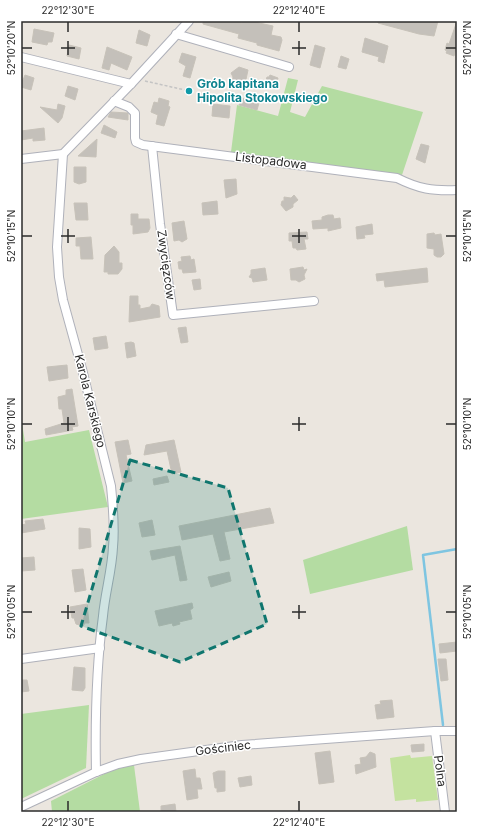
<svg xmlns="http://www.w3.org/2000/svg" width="478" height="833" font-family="Inter,sans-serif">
  <rect width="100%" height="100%" fill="#ebe6df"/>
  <g fill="#b4dca2">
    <path d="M288 78 298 80 290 112 305 117 322 86 423 112 402 175 231 152 237 105 278 116Z"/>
    <path d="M21 417 25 442 89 430 108 507 21 519Z"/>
    <path d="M407 526 413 570 310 594 303 560Z"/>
    <path d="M89 705 86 768 21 799V714Z"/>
    <path d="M134 765 140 812H52L51 801 114 769Z"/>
  </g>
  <path fill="#c4e29f" d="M410 755 411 758 432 756 438 800 416 802V799L395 801 390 758Z"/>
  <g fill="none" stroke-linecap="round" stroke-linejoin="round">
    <path stroke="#7ec5e1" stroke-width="2.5" d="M443 725 423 555 457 549"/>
  </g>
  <g fill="#c4c0ba" stroke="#c7c2b9">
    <path d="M203 21H235L242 23 243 21H250L273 26 271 35 281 37 282 40 279 51 257 45V43L238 38 239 34 203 24Z"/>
    <path d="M378 21H438L434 36 419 34 378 23Z"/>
    <path d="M456 24 457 44 454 56 446 53 447 51 445 50 447 43 449 44Z"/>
    <path d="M34 29 54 33 52 42H48L47 45 32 42Z"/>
    <path d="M139 30 150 35 147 46 136 43Z"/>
    <path d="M365 38 388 46 384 63 378 61 379 57 362 52Z"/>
    <path d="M69 45 81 48 79 59 67 56Z"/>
    <path d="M315 45 325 48 320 68 310 65Z"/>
    <path d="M107 47 132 57 127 70 111 63 109 70 102 68Z"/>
    <path d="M182 53 196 57 190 78 183 76 186 66 179 62Z"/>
    <path d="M341 56 349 59 346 69 338 67Z"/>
    <path d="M239 67 248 70 245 84 241 83V85L232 82 233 77 231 73Z"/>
    <path d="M25 75 34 78 31 90 21 87V80H23Z"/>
    <path d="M270 75 278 78 275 89 264 86 267 77H269Z"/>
    <path d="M68 86 78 89 75 100 65 96Z"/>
    <path d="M159 98 169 101 168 106 170 107 164 126 156 124 158 115 151 112 154 102 158 103Z"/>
    <path d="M242 98 259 103 257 110 239 105Z"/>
    <path d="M58 104 65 106 62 118 58 123 40 107 57 110Z"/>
    <path d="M213 104 230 106 229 118 212 116Z"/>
    <path d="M111 112 128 113V120L108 117Z"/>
    <path d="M104 125 117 132 115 138 101 133Z"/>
    <path d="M44 128 45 140 33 141V138L21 140V131Z"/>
    <path d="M97 139 96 157 78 156Z"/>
    <path d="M421 144 429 146 425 163 416 159Z"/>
    <path d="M74 167H86V182L79 184 74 182Z"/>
    <path d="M236 179 237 194 226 198 224 180Z"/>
    <path d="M294 195 298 200 293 204V207L286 211 281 205 282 201H284V197L291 198Z"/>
    <path d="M217 201 218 214 203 215 202 203Z"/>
    <path d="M74 203H87L88 220H76Z"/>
    <path d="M131 214H138V219H149L150 228 148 232 133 234V225H131Z"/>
    <path d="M328 215H333L334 219 340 218 341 228 328 231V228L313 229 312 221 322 220V217Z"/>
    <path d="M184 221 187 239 182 242 179 240 174 241 172 223Z"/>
    <path d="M372 224 373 234 364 235 365 238 357 239 356 227Z"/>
    <path d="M307 232 308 239H304L306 249 297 250 296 248H293L292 241H289V233Z"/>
    <path d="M434 233 435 235 441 234 444 254 441 257H437L434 255V249L427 248V234Z"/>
    <path d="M91 237 93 259H81L80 246H76V238Z"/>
    <path d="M114 246 119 252V263H122V269L118 274H108V272H104L105 255Z"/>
    <path d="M190 256 191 260 194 259 196 272 183 273 182 269H179L178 262 182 261 181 257Z"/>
    <path d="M303 267 304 270 307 269 304 275 305 279 299 282 296 280H291L290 269Z"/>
    <path d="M265 268 267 280 253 282 252 278 249 277 251 274V270Z"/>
    <path d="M427 268 428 282 385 287 384 280 377 281 376 274Z"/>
    <path d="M200 279 201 289 194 290 192 280Z"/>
    <path d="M130 296H138V305H140V309L150 307 152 304 159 306 160 317 129 322Z"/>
    <path d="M186 327 188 342 181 343 178 328Z"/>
    <path d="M106 336 108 348 95 350 93 338Z"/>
    <path d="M131 342 134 343 136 356 127 358 125 343Z"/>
    <path d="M67 365 68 378 49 381 47 367Z"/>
    <path d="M72 389 78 426 72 427 73 430 46 435 45 429 64 423 62 409H59L58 397 66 395V390Z"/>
    <path d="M128 440 131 454 126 455 132 481 123 483 115 442Z"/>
    <path d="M174 440 181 472 172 474 167 451 144 455 146 445Z"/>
    <path d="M167 476 169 482 154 485 153 479Z"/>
    <path d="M270 508 274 523 224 532 230 559 220 561 213 534 182 540 179 526Z"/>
    <path d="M43 519 45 529 21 533V525L26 524 25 521Z"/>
    <path d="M152 520 155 535 142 537 139 523Z"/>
    <path d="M79 528 90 529 91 547 79 549Z"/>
    <path d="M180 546 187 580 180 581 175 555 152 560 150 551Z"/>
    <path d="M34 557 35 570 21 571V558Z"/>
    <path d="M83 569 86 590 75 592 72 570Z"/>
    <path d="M229 572 231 581 211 587 208 577Z"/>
    <path d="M192 603 193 608 190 610 192 619 179 622 180 624 173 626 172 623 159 626 155 611Z"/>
    <path d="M87 604 89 623H85L83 626 76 624 74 618H72L70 607Z"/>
    <path d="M457 642V651L440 653 439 644Z"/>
    <path d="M438 659H446L448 680 441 681Z"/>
    <path d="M74 667 85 668V688L83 691 72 690Z"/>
    <path d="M21 680H27L29 691 21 692Z"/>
    <path d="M392 700 394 717 377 719 375 705 381 704 380 701Z"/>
    <path d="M424 744V751L412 752 411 745Z"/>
    <path d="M330 751 334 782 319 784 315 753Z"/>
    <path d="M370 752 375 754 376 767 356 774 355 765 361 764 360 758 366 757Z"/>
    <path d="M195 769 196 778H200L202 789H197L198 798 187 800 183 771Z"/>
    <path d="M218 771H225V791L217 792V788H215L213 773Z"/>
    <path d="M251 776 252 785 240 787 238 778Z"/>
    <path d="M175 804 176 812H161V806Z"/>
  </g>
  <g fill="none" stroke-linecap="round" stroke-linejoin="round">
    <g stroke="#afb1ba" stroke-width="10">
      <g id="minor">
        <path d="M176 34 289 67"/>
        <path d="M21 57 131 84"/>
        <path d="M114 101 129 107 135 113V138L136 142 143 145 397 178C419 189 432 191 457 190"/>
        <path d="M152 146 160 224 173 315 314 301"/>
        <path d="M63 154 57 247 59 277 63 300 82 369 111 486C113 506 115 527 113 547 112 570 105 593 103 616 96 668 95 720 96 772"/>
        <path d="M21 159 63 154 131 84 189 21"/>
        <path d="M21 659 100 648"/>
        <path d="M435 731 445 812"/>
        <path d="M21 807 96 772 118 764 141 759 242 745 435 731H457"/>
      </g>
    </g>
    <path stroke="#c4c4c4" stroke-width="1.5" stroke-dasharray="3 2" stroke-linecap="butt" d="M145 81 185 90"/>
    <use href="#minor" stroke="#fff" stroke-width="8"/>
  </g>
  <path fill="#0f766e" fill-opacity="0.2" stroke="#0f766e" stroke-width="3" stroke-dasharray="8 5" stroke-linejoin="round" d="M130 460 228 488 267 624 180 662 81 626Z"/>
  <path fill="none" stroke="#2b2b2b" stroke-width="1.5" d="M68 22V32M299 22V32M68 41V55M299 41V55M22 48H32M61 48H75M292 48H306M446 48H456M68 229V243M299 229V243M22 236H32M61 236H75M292 236H306M446 236H456M68 417V431M299 417V431M22 424H32M61 424H75M292 424H306M446 424H456M68 605V619M299 605V619M22 612H32M61 612H75M292 612H306M446 612H456M68 801V811M299 801V811"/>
  <circle fill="#0f9aa8" stroke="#fff" stroke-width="1.5" cx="189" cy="91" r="4"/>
  <g text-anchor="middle" stroke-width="3" stroke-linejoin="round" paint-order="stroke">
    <g font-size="12" font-weight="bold" fill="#0d838f" stroke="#fff" text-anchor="start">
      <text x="197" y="88">Grób kapitana<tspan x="197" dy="14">Hipolita Stokowskiego</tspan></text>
    </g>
    <g font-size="12" fill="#2b2b2b" stroke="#fff">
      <text transform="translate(271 161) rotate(7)" y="4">Listopadowa</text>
      <text transform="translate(166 265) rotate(82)" y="4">Zwycięzców</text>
      <text transform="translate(90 401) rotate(76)" y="4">Karola Karskiego</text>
      <text transform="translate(223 748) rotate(-7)" y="4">Gościniec</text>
      <text transform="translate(440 771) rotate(83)" y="4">Polna</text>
    </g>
  </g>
  <rect width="478" height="833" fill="none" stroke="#ffffff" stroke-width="44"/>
  <rect x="22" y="22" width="434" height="789" fill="none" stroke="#2b2b2b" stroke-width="1.5"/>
  <g font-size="10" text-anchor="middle" fill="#2b2b2b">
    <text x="68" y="14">22°12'30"E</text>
    <text x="299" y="14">22°12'40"E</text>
    <text transform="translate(11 48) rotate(-90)" y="4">52°10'20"N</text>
    <text transform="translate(467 48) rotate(-90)" y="4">52°10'20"N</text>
    <text transform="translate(11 236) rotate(-90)" y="4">52°10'15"N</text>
    <text transform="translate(467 236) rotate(-90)" y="4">52°10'15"N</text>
    <text transform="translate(11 424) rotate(-90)" y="4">52°10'10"N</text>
    <text transform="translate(467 424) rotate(-90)" y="4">52°10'10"N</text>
    <text transform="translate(11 612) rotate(-90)" y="4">52°10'05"N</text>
    <text transform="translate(467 612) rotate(-90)" y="4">52°10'05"N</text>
    <text x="68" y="826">22°12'30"E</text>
    <text x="299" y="826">22°12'40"E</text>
  </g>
</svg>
